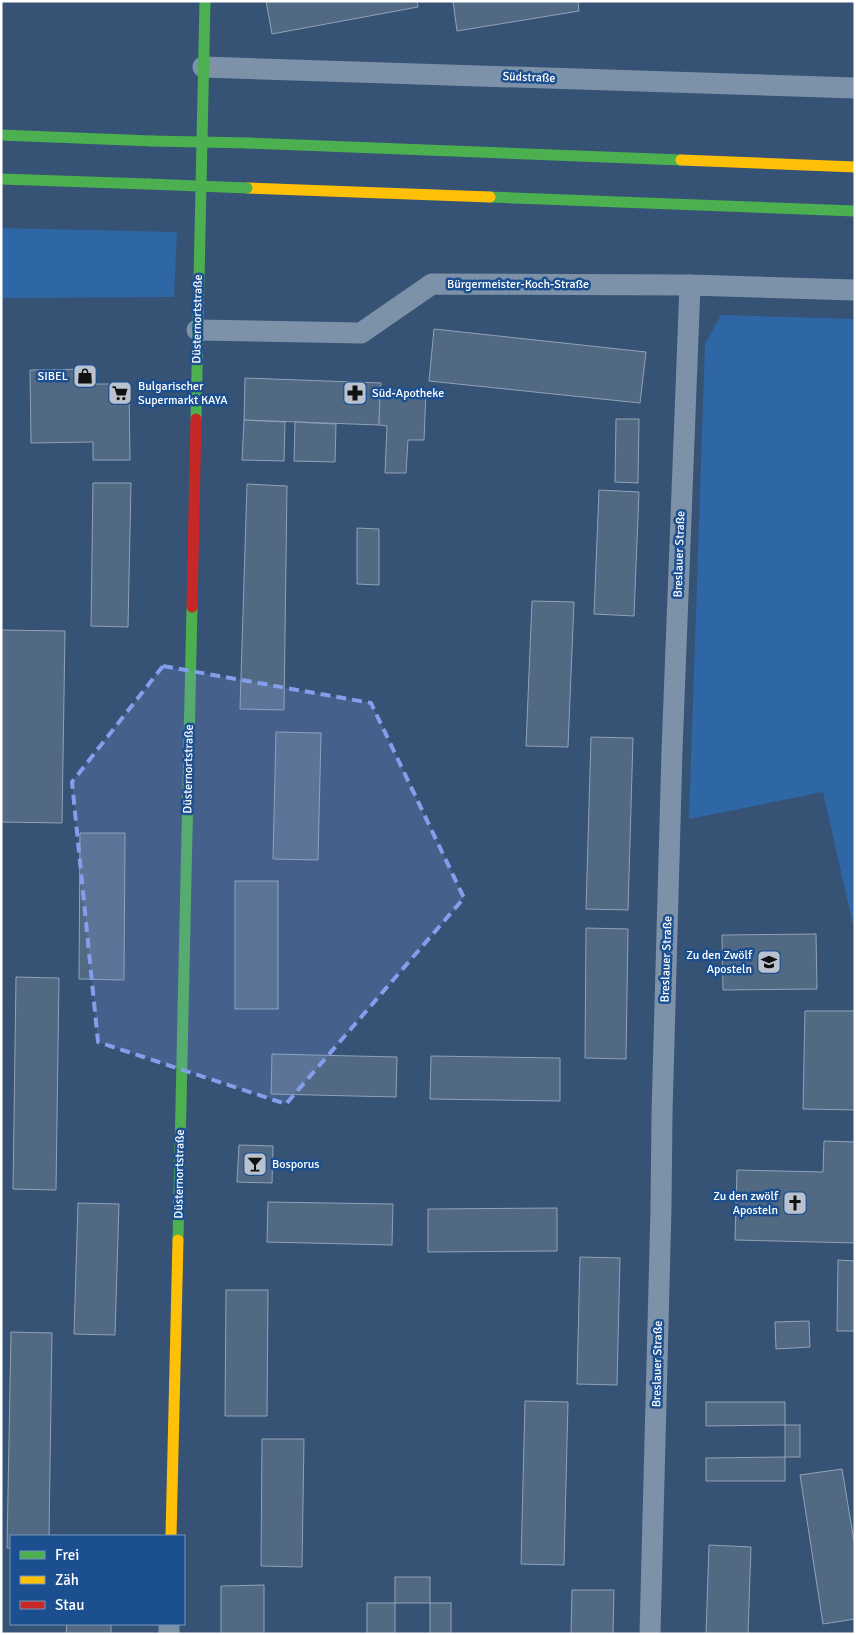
<svg xmlns="http://www.w3.org/2000/svg" width="856" height="1635" font-family="Signika,sans-serif">
  <rect width="100%" height="100%" fill="#365274"/>
  <g fill="#2f66a5">
    <path d="M1 228 177 232 174 297 1 298Z"/>
    <path d="M721 315 855 319V934L823 792 689 819 705 344Z"/>
  </g>
  <g fill="#526984" stroke="#92a2b6">
    <path d="M266 1H417L418 7 272 34Z"/>
    <path d="M453 1H578L579 11 457 31Z"/>
    <path d="M434 329 646 352 640 403 429 381Z"/>
    <path d="M92 369V384H129L130 460H93V442L31 443 30 370Z"/>
    <path d="M245 378 381 383 379 425 244 420Z"/>
    <path d="M380 390 426 391 424 440H408L406 473H385L387 426 379 425Z"/>
    <path d="M616 419H639L638 483 615 482Z"/>
    <path d="M244 420 285 422 284 461 242 460Z"/>
    <path d="M295 422 336 424 335 462 294 461Z"/>
    <path d="M93 483H131L128 627 91 626Z"/>
    <path d="M247 484 287 486 284 710 240 709Z"/>
    <path d="M599 490 639 492 634 616 594 614Z"/>
    <path d="M357 528 379 529V585L357 584Z"/>
    <path d="M532 601 574 602 568 747 526 746Z"/>
    <path d="M1 630 65 631 62 823 1 822Z"/>
    <path d="M276 732 321 733 318 860 273 859Z"/>
    <path d="M591 737 633 738 628 910 586 909Z"/>
    <path d="M80 833H125L124 980 79 979Z"/>
    <rect x="235" y="881" width="43" height="128"/>
    <path d="M586 928 628 929 626 1059 585 1058Z"/>
    <path d="M816 934 817 989 723 990 722 935Z"/>
    <path d="M16 977 59 978 56 1190 13 1189Z"/>
    <path d="M805 1011H855V1110L803 1109Z"/>
    <path d="M272 1054 397 1057 396 1097 271 1094Z"/>
    <path d="M431 1056 560 1058V1101L430 1099Z"/>
    <path d="M824 1141 855 1142V1243L735 1240 737 1170 823 1172Z"/>
    <path d="M239 1145 273 1146 272 1183 237 1182Z"/>
    <path d="M268 1202 393 1204 392 1245 267 1242Z"/>
    <path d="M78 1203 119 1204 115 1335 74 1334Z"/>
    <path d="M557 1208V1251L428 1252V1209Z"/>
    <path d="M580 1257 620 1258 617 1385 577 1384Z"/>
    <path d="M838 1260 855 1261V1331H837Z"/>
    <path d="M226 1290H268L267 1416H225Z"/>
    <path d="M809 1321 810 1347 776 1349 775 1322Z"/>
    <path d="M11 1332 52 1333 49 1536H11V1548H7Z"/>
    <path d="M525 1401 568 1402 564 1565 521 1564Z"/>
    <path d="M706 1402H785V1425L706 1426Z"/>
    <rect x="785" y="1425" width="15" height="32"/>
    <path d="M262 1439H304L302 1567 261 1566Z"/>
    <path d="M785 1457V1481H706V1458Z"/>
    <path d="M842 1469 855 1547V1619L823 1624 800 1475Z"/>
    <path d="M709 1545 751 1547 748 1634H706Z"/>
    <rect x="395" y="1577" width="35" height="26"/>
    <path d="M264 1585V1634H221V1586Z"/>
    <path d="M572 1590H614L613 1634H571Z"/>
    <rect x="367" y="1603" width="28" height="31"/>
    <rect x="430" y="1603" width="21" height="31"/>
    <path d="M67 1624H111V1634H66Z"/>
  </g>
  <g fill="none" stroke-linecap="round" stroke-linejoin="round">
    <g stroke="#7d92a8" stroke-width="21">
      <path d="M203 67 855 88"/>
      <path d="M197 330 361 333 432 284 690 285 855 290"/>
      <path d="M169 1634V1624"/>
      <path d="M650 1634 661 1208 662 1113 672 751 690 285"/>
    </g>
    <g stroke="#4caf50" stroke-width="11">
      <path d="M1 135 152 141"/>
      <path d="M248 143 681 160"/>
      <path d="M1 179 148 184"/>
      <path d="M490 197 855 211"/>
      <path d="M196 419 205 1"/>
      <path d="M178 1240 192 607"/>
    </g>
    <g stroke="#ffc107" stroke-width="11">
      <path d="M681 160 855 167"/>
      <path d="M247 188 490 197"/>
      <path d="M171 1536 178 1240"/>
    </g>
    <path stroke="#c62828" stroke-width="11" d="M192 607 196 419"/>
    <g stroke="#4caf50" stroke-width="11">
      <path d="M152 141 248 143"/>
      <path d="M148 184 247 188"/>
    </g>
  </g>
  <path fill="#839eea" fill-opacity="0.2" stroke="#839eea" stroke-width="4" stroke-dasharray="10 6" stroke-linejoin="round" d="M163 666 371 703 464 898 286 1104 98 1042 72 782Z"/>
  <defs>
    <g id="shop-square" transform="scale(1.25)"><rect x="-9" y="-9" width="18" height="18" rx="4" fill="#b9c2ce" stroke="#1b4f8f"/><path d="M-5-2.5h2.3a2.7 3.5 0 0 1 5.4 0H5L5.5 6h-11ZM-1.5-2.5h3a1.5 2.3 0 0 0-3 0Z" fill="#111"/></g>
    <g id="supermarket-square" transform="scale(1.25)"><rect x="-9" y="-9" width="18" height="18" rx="4" fill="#b9c2ce" stroke="#1b4f8f"/><path d="M-6-5.5h2.5l.6 2H6L4.5 2H-2.5L-4.4-4H-6ZM-1.5 3.2a1.3 1.3 0 1 0 .1 0ZM3 3.2a1.3 1.3 0 1 0 .1 0Z" fill="#111"/></g>
    <g id="pharmacy-square" transform="scale(1.25)"><rect x="-9" y="-9" width="18" height="18" rx="4" fill="#b9c2ce" stroke="#1b4f8f"/><path d="M-2-6h4v4h4v4h-4v4h-4v-4h-4v-4h4Z" fill="#111"/></g>
    <g id="school-square" transform="scale(1.25)"><rect x="-9" y="-9" width="18" height="18" rx="4" fill="#b9c2ce" stroke="#1b4f8f"/><path d="M0-5L7-2L0 1L-7-2ZM-4 1L0 2.5L4 1V4Q0 6-4 4Z" fill="#111"/></g>
    <g id="bar-square" transform="scale(1.25)"><rect x="-9" y="-9" width="18" height="18" rx="4" fill="#b9c2ce" stroke="#1b4f8f"/><path d="M-6-5H6L.8 .8V4.5H3.5V6h-7V4.5H-.8V.8Z" fill="#111"/></g>
    <g id="church-square" transform="scale(1.25)"><rect x="-9" y="-9" width="18" height="18" rx="4" fill="#b9c2ce" stroke="#1b4f8f"/><path d="M-1.2-6h2.4v3.5h3.3v2.4h-3.3V6h-2.4V-.1h-3.3v-2.4h3.3Z" fill="#111"/></g>
  </defs>
  <g fill-rule="evenodd">
    <use href="#shop-square" x="85" y="376"/>
    <use href="#supermarket-square" x="120" y="393"/>
    <use href="#pharmacy-square" x="355" y="393"/>
    <use href="#school-square" x="769" y="962"/>
    <use href="#bar-square" x="255" y="1164"/>
    <use href="#church-square" x="795" y="1203"/>
  </g>
  <g text-anchor="middle" stroke-width="5" stroke-linejoin="round" paint-order="stroke">
    <g font-size="12" fill="#fff" stroke="#1b4f8f">
      <text transform="translate(529 77) rotate(2)" y="4">Südstraße</text>
      <text x="518" y="288">Bürgermeister-Koch-Straße</text>
      <text transform="translate(197 319) rotate(-89)" y="4">Düsternortstraße</text>
      <text transform="translate(679 554) rotate(-88)" y="4">Breslauer Straße</text>
      <text transform="translate(188 769) rotate(-89)" y="4">Düsternortstraße</text>
      <text transform="translate(666 959) rotate(-88)" y="4">Breslauer Straße</text>
      <text transform="translate(179 1174) rotate(-89)" y="4">Düsternortstraße</text>
      <text transform="translate(657 1364) rotate(-89)" y="4">Breslauer Straße</text>
    </g>
    <g font-size="12" fill="#fff" stroke="#1b4f8f" text-anchor="end">
      <text x="68" y="380">SIBEL</text>
      <text x="138" y="390" text-anchor="start">Bulgarischer<tspan x="138" dy="14">Supermarkt KAYA</tspan></text>
      <text x="372" y="397" text-anchor="start">Süd-Apotheke</text>
      <text x="752" y="959">Zu den Zwölf<tspan x="752" dy="14">Aposteln</tspan></text>
      <text x="272" y="1168" text-anchor="start">Bosporus</text>
      <text x="778" y="1200">Zu den zwölf<tspan x="778" dy="14">Aposteln</tspan></text>
    </g>
  </g>
  <rect width="856" height="1635" fill="none" stroke="#ffffff" stroke-width="5"/>
  <rect x="10" y="1535" width="175" height="90" fill="#1b4f8f" stroke="#7695bc"/>
  <rect x="20" y="1551" width="25" height="8" fill="#4caf50" stroke="#7695bc"/>
  <text x="55" y="1560" font-size="15" fill="#ffffff">Frei</text>
  <rect x="20" y="1576" width="25" height="8" fill="#ffc107" stroke="#7695bc"/>
  <text x="55" y="1585" font-size="15" fill="#ffffff">Zäh</text>
  <rect x="20" y="1601" width="25" height="8" fill="#c62828" stroke="#7695bc"/>
  <text x="55" y="1610" font-size="15" fill="#ffffff">Stau</text>
</svg>
